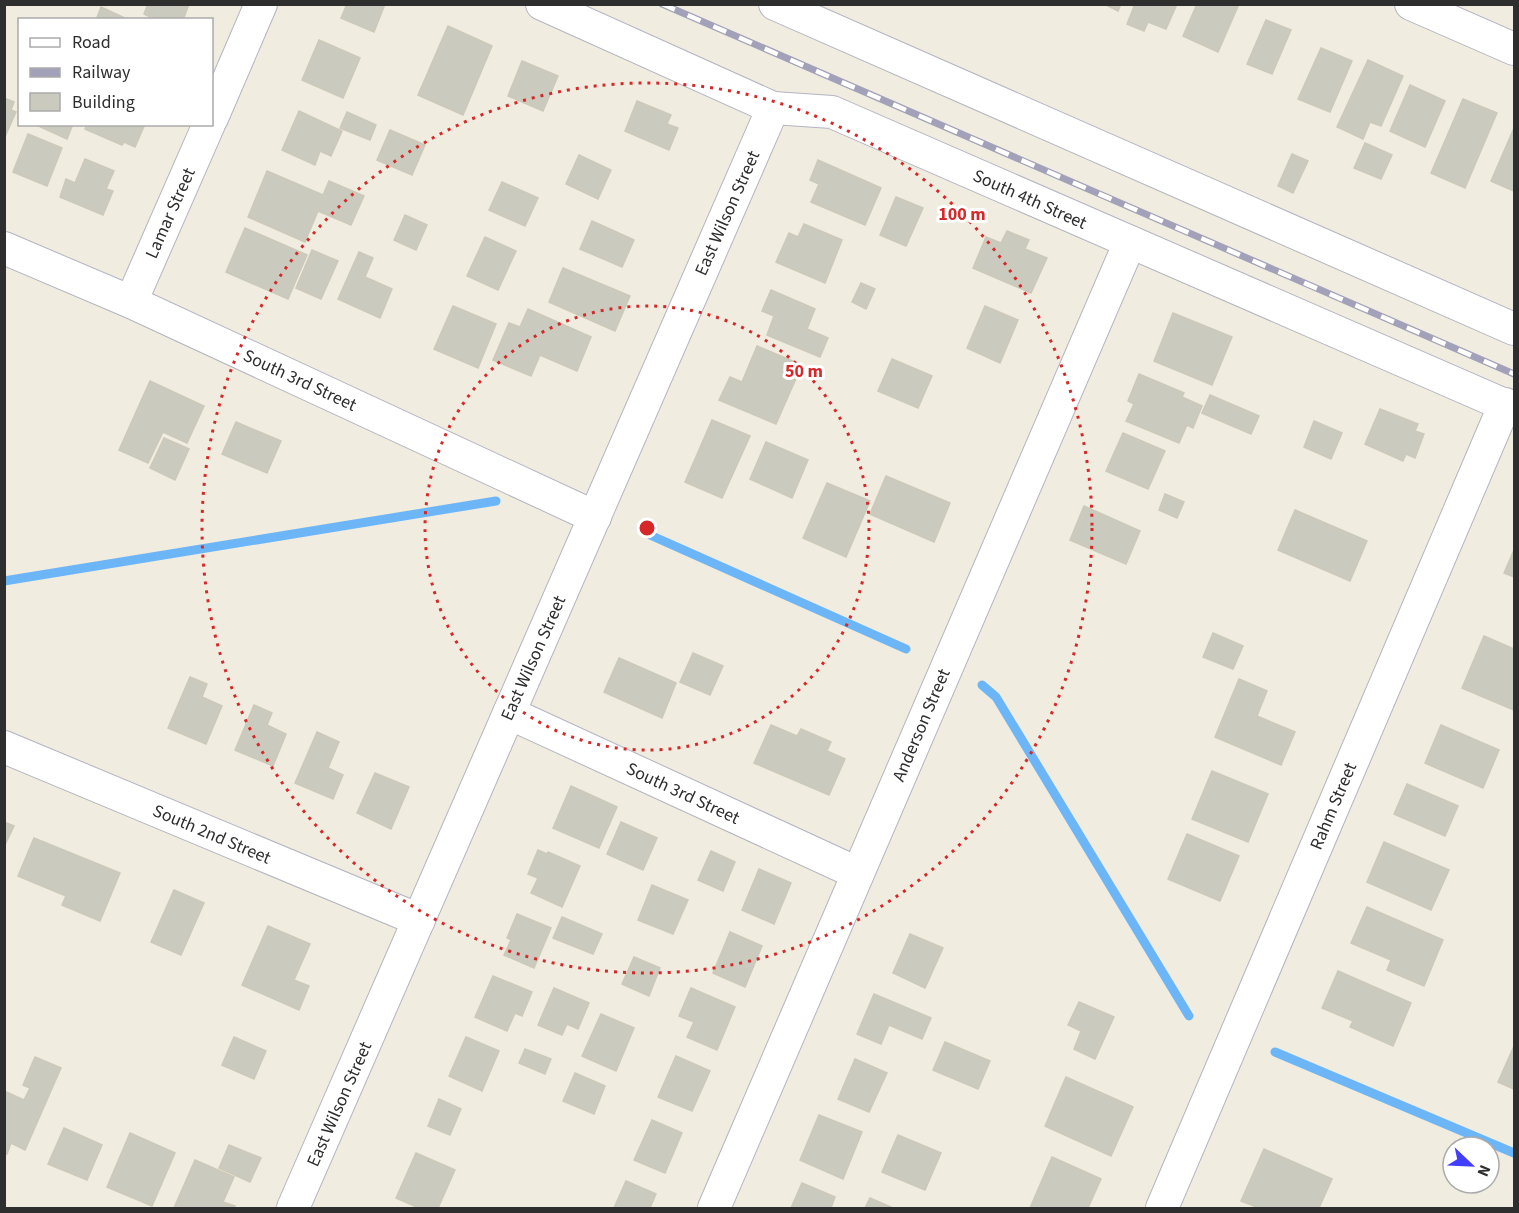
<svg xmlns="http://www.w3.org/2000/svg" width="1519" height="1213" font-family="'Source Sans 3',sans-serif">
  <rect width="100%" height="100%" fill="#f0ece0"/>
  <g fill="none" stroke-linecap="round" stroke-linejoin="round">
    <g stroke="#6cb6f8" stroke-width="9">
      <path d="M650 535 906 649"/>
      <path d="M4 581 496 501"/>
      <path d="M982 685 996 697 1189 1016"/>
      <path d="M1275 1052 1514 1153"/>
    </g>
  </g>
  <g fill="#cbcabe" stroke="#ccc9b9" stroke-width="1.5">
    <path d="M148 4H189L183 20H156L144 14Z"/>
    <path d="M347 4H385L374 32 341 18Z"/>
    <path d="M1104 4H1121L1118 11Z"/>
    <path d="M1135 4H1177L1166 29 1148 22 1144 31 1127 24Z"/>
    <path d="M1197 4H1239L1218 52 1183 36Z"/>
    <path d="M101 7 129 20H96Z"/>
    <path d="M1266 20 1291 30 1272 74 1247 64Z"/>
    <path d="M448 26 492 46 463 115 418 95Z"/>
    <path d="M319 40 360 58 343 98 302 80Z"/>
    <path d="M1321 48 1352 61 1330 112 1298 99Z"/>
    <path d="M1368 60 1403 76 1381 126 1370 122 1363 139 1337 127Z"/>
    <path d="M522 61 558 76 543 111 508 96Z"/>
    <path d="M1410 85 1445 101 1425 147 1390 131Z"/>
    <path d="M4 98 14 102 11 110 16 112 4 139Z"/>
    <path d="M1463 99 1497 113 1465 188 1431 173Z"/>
    <path d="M637 101 671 115 667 124 678 128 669 150 625 131Z"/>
    <path d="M299 111 342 131 331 156 320 151 315 165 282 150Z"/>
    <path d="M347 112 376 125 370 140 340 128Z"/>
    <path d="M34 124H73L67 139Z"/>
    <path d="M87 124H145L135 147 124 142 122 145 85 129Z"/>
    <path d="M1514 128V191L1491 181Z"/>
    <path d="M390 130 425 145 412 175 377 160Z"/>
    <path d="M28 134 62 148 47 186 13 172Z"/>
    <path d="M1365 143 1392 155 1381 179 1354 168Z"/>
    <path d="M1292 154 1308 161 1293 193 1278 186Z"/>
    <path d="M579 155 611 170 598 199 566 184Z"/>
    <path d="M85 159 114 171 106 189 113 191 103 215 60 197 66 179 75 183Z"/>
    <path d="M818 160 881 188 865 225 811 202 819 184 810 180Z"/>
    <path d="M267 171 323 195 329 181 364 196 351 225 318 211 305 242 248 217Z"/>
    <path d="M502 182 538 198 525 226 489 210Z"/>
    <path d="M896 197 923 208 906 246 880 235Z"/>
    <path d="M405 215 427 225 416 250 394 240Z"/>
    <path d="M592 221 634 240 622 267 580 249Z"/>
    <path d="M804 224 842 240 825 283 776 262 789 233 798 237Z"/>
    <path d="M245 228 307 255 288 299 226 272Z"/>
    <path d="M1007 231 1029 240 1025 249 1047 258 1031 293 973 268 986 237 1001 243Z"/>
    <path d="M485 237 516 251 498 290 467 276Z"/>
    <path d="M312 250 338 261 321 299 296 288Z"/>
    <path d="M359 252 373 258 365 277 392 289 380 318 338 299Z"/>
    <path d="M563 268 630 296 615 331 549 302Z"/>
    <path d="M861 283 875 289 866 309 852 302Z"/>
    <path d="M771 290 815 309 807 329 828 338 820 357 767 335 774 316 762 311Z"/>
    <path d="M453 306 496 324 478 368 434 349Z"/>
    <path d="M985 306 1018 320 1000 363 967 348Z"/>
    <path d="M528 309 591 337 577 371 540 355 531 376 493 360 509 323 520 327Z"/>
    <path d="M1173 313 1232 337 1212 385 1154 361Z"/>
    <path d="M757 346 802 365 776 424 719 400 730 377 742 382Z"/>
    <path d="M892 359 932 376 918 408 878 391Z"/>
    <path d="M1139 374 1184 393 1182 397 1202 406 1193 428 1187 425 1179 443 1126 421 1134 404 1128 401Z"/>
    <path d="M150 381 204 406 187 443 163 432 148 463 119 450Z"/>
    <path d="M1210 395 1259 416 1251 434 1202 413Z"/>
    <path d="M1380 409 1418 424 1415 431 1424 434 1415 458 1406 454 1403 461 1365 444Z"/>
    <path d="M712 420 750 436 722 498 685 482Z"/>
    <path d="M1314 421 1342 433 1331 459 1304 447Z"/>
    <path d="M236 422 281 441 267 473 222 454Z"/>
    <path d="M1123 433 1165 451 1148 489 1106 471Z"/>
    <path d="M164 438 189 449 175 480 150 468Z"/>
    <path d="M766 442 808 460 792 498 750 479Z"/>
    <path d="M886 476 950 503 934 542 870 514Z"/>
    <path d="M827 483 870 501 846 557 803 538Z"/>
    <path d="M1165 494 1184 502 1177 518 1159 510Z"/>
    <path d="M1084 506 1140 531 1126 564 1070 540Z"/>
    <path d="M1295 510 1367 541 1350 581 1278 550Z"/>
    <path d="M1514 550V577L1504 573Z"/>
    <path d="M1213 633 1243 646 1233 669 1203 657Z"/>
    <path d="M1484 636 1514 649V710L1462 688Z"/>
    <path d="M693 653 723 666 710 695 680 682Z"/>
    <path d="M619 658 676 683 662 718 604 692Z"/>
    <path d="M190 677 207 684 202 697 222 706 206 744 168 728Z"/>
    <path d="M1239 679 1267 691 1257 716 1295 732 1281 765 1215 737Z"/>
    <path d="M254 705 272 713 267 725 286 734 273 766 235 750Z"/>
    <path d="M771 725 797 736 801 729 831 742 827 751 845 759 829 795 754 763Z"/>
    <path d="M1441 725 1499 750 1483 788 1425 763Z"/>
    <path d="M317 732 339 742 328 768 343 775 333 799 295 783Z"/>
    <path d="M1212 771 1268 794 1248 842 1192 819Z"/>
    <path d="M375 773 409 787 391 829 357 813Z"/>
    <path d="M1407 784 1458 806 1445 836 1394 814Z"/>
    <path d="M571 786 617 807 599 848 553 828Z"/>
    <path d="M4 822 14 826 4 847Z"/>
    <path d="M621 822 657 838 643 870 607 854Z"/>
    <path d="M1187 834 1239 856 1220 901 1168 879Z"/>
    <path d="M34 838 120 873 100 921 62 905 66 896 18 876Z"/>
    <path d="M1384 842 1449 870 1431 910 1367 882Z"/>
    <path d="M538 850 547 854 548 852 580 866 562 907 531 893 538 878 528 874Z"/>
    <path d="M711 851 735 862 723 891 698 880Z"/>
    <path d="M759 869 791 883 774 924 742 910Z"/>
    <path d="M652 885 688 900 673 934 638 920Z"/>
    <path d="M174 890 204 903 181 955 151 942Z"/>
    <path d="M1367 907 1443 940 1424 986 1387 970 1391 960 1351 943Z"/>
    <path d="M517 914 551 928 534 968 504 955 511 940 507 938Z"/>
    <path d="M562 917 602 934 593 954 553 938Z"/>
    <path d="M268 926 310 944 294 980 309 986 299 1010 242 985Z"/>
    <path d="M730 932 762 946 745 987 713 973Z"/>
    <path d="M910 934 943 948 925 988 893 973Z"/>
    <path d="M634 957 660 968 649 996 622 984Z"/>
    <path d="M1338 971 1411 1003 1393 1046 1350 1027 1353 1021 1322 1008Z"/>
    <path d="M493 976 532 992 522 1016 515 1013 507 1031 475 1017Z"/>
    <path d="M554 988 589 1003 578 1029 567 1024 562 1035 538 1025Z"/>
    <path d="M691 988 735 1007 717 1050 687 1037 694 1022 679 1016Z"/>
    <path d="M874 994 931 1018 922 1039 889 1025 881 1044 857 1034Z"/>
    <path d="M1079 1002 1114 1017 1095 1059 1074 1049 1081 1031 1068 1025Z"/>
    <path d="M601 1014 634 1028 616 1071 582 1056Z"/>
    <path d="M234 1037 266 1051 254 1079 222 1065Z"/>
    <path d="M466 1037 499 1051 482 1091 449 1076Z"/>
    <path d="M945 1042 990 1061 978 1089 933 1070Z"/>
    <path d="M1514 1046V1089L1498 1082Z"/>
    <path d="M525 1049 551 1059 545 1074 519 1063Z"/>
    <path d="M676 1056 710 1071 692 1111 658 1097Z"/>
    <path d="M35 1057 61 1068 25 1150 11 1143 7 1154 4 1153V1091L24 1100 30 1088 23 1085Z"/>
    <path d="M855 1059 887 1073 869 1112 838 1099Z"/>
    <path d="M575 1073 605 1086 594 1114 563 1101Z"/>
    <path d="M1066 1077 1133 1107 1111 1156 1045 1126Z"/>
    <path d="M439 1099 461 1109 450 1135 428 1126Z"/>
    <path d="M819 1115 862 1132 843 1179 800 1160Z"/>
    <path d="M652 1120 682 1133 665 1173 634 1160Z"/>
    <path d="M64 1128 102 1145 87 1180 48 1164Z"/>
    <path d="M130 1133 175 1153 152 1206 107 1187Z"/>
    <path d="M898 1135 941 1153 925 1190 882 1172Z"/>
    <path d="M229 1145 261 1158 250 1182 219 1168Z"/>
    <path d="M1264 1149 1332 1179 1319 1208H1259L1241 1201Z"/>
    <path d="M416 1153 455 1170 438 1208H419L396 1198Z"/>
    <path d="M1052 1157 1101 1179 1088 1208H1030Z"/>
    <path d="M195 1160 234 1177 223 1202 235 1206 234 1208H174Z"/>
    <path d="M626 1181 656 1194 650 1208H614Z"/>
    <path d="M802 1183 835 1197 831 1208H791Z"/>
    <path d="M870 1198 893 1208H865Z"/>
  </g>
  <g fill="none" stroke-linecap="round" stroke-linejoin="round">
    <g stroke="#b4b4c2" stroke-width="34">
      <g id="street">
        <path d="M542 4 773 108 832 112 1514 409"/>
        <path d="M775 4 1514 329"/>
        <path d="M1411 4 1514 49"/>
        <path d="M212 118 261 4"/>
        <path d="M4 248 131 302 595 517"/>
        <path d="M131 302 209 124"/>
        <path d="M509 713 857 873"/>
        <path d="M4 747 419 920"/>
        <path d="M293 1208 773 108"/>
        <path d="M714 1208 1130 242"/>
        <path d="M1162 1208 1505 404"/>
      </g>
    </g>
    <use href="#street" stroke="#fff" stroke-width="32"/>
    <g stroke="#a3a1b9" stroke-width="7">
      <path id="rail" d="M662 4 1514 374"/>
    </g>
    <use href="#rail" stroke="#fff" stroke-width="4.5" stroke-dasharray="14" stroke-linecap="butt"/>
  </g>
  <g fill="none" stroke="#d62828" stroke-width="3" stroke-dasharray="3 6">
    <circle cx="647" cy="528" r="222"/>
    <circle cx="647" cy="528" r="445"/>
  </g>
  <g text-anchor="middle" stroke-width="6" stroke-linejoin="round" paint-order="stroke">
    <g font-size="18" fill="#2e2e2e" stroke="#fff">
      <text transform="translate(1030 199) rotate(24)" y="6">South 4th Street</text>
      <text transform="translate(170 213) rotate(-66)" y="6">Lamar Street</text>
      <text transform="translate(727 213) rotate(-66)" y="6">East Wilson Street</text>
      <text transform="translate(300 380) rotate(25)" y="6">South 3rd Street</text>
      <text transform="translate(533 658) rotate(-66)" y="6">East Wilson Street</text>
      <text transform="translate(921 725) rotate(-67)" y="6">Anderson Street</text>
      <text transform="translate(683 793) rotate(25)" y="6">South 3rd Street</text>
      <text transform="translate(1333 806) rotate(-67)" y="6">Rahm Street</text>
      <text transform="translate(212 834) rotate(23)" y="6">South 2nd Street</text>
      <text transform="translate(339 1104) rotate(-66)" y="6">East Wilson Street</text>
    </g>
  </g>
  <circle cx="647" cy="528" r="9" fill="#d62828" stroke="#fff" stroke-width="3"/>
  <g font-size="18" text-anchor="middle" font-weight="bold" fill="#d62828" stroke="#fff" stroke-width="6" stroke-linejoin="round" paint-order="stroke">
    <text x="962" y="220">100 m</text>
    <text x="804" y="377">50 m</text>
  </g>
  <rect width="1519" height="1213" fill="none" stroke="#2e2e2e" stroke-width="12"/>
  <rect x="18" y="18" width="195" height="108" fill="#ffffff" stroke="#ababab" stroke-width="1.5"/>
  <rect x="30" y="38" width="30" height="9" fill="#ffffff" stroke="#ababab" stroke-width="1.5"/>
  <text x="72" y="48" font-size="18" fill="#2e2e2e">Road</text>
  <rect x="30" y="68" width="30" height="9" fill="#a3a1b9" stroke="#ababab" stroke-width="1.5"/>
  <text x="72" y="78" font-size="18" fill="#2e2e2e">Railway</text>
  <rect x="30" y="93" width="30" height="18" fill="#cbcabe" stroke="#ababab" stroke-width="1.5"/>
  <text x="72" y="108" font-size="18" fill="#2e2e2e">Building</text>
  <g transform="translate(1471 1165) rotate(113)"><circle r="28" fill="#ffffff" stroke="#ababab" stroke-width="1.5"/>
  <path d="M0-4.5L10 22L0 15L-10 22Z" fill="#423eff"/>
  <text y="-9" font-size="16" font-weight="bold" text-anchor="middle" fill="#2e2e2e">N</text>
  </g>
</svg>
